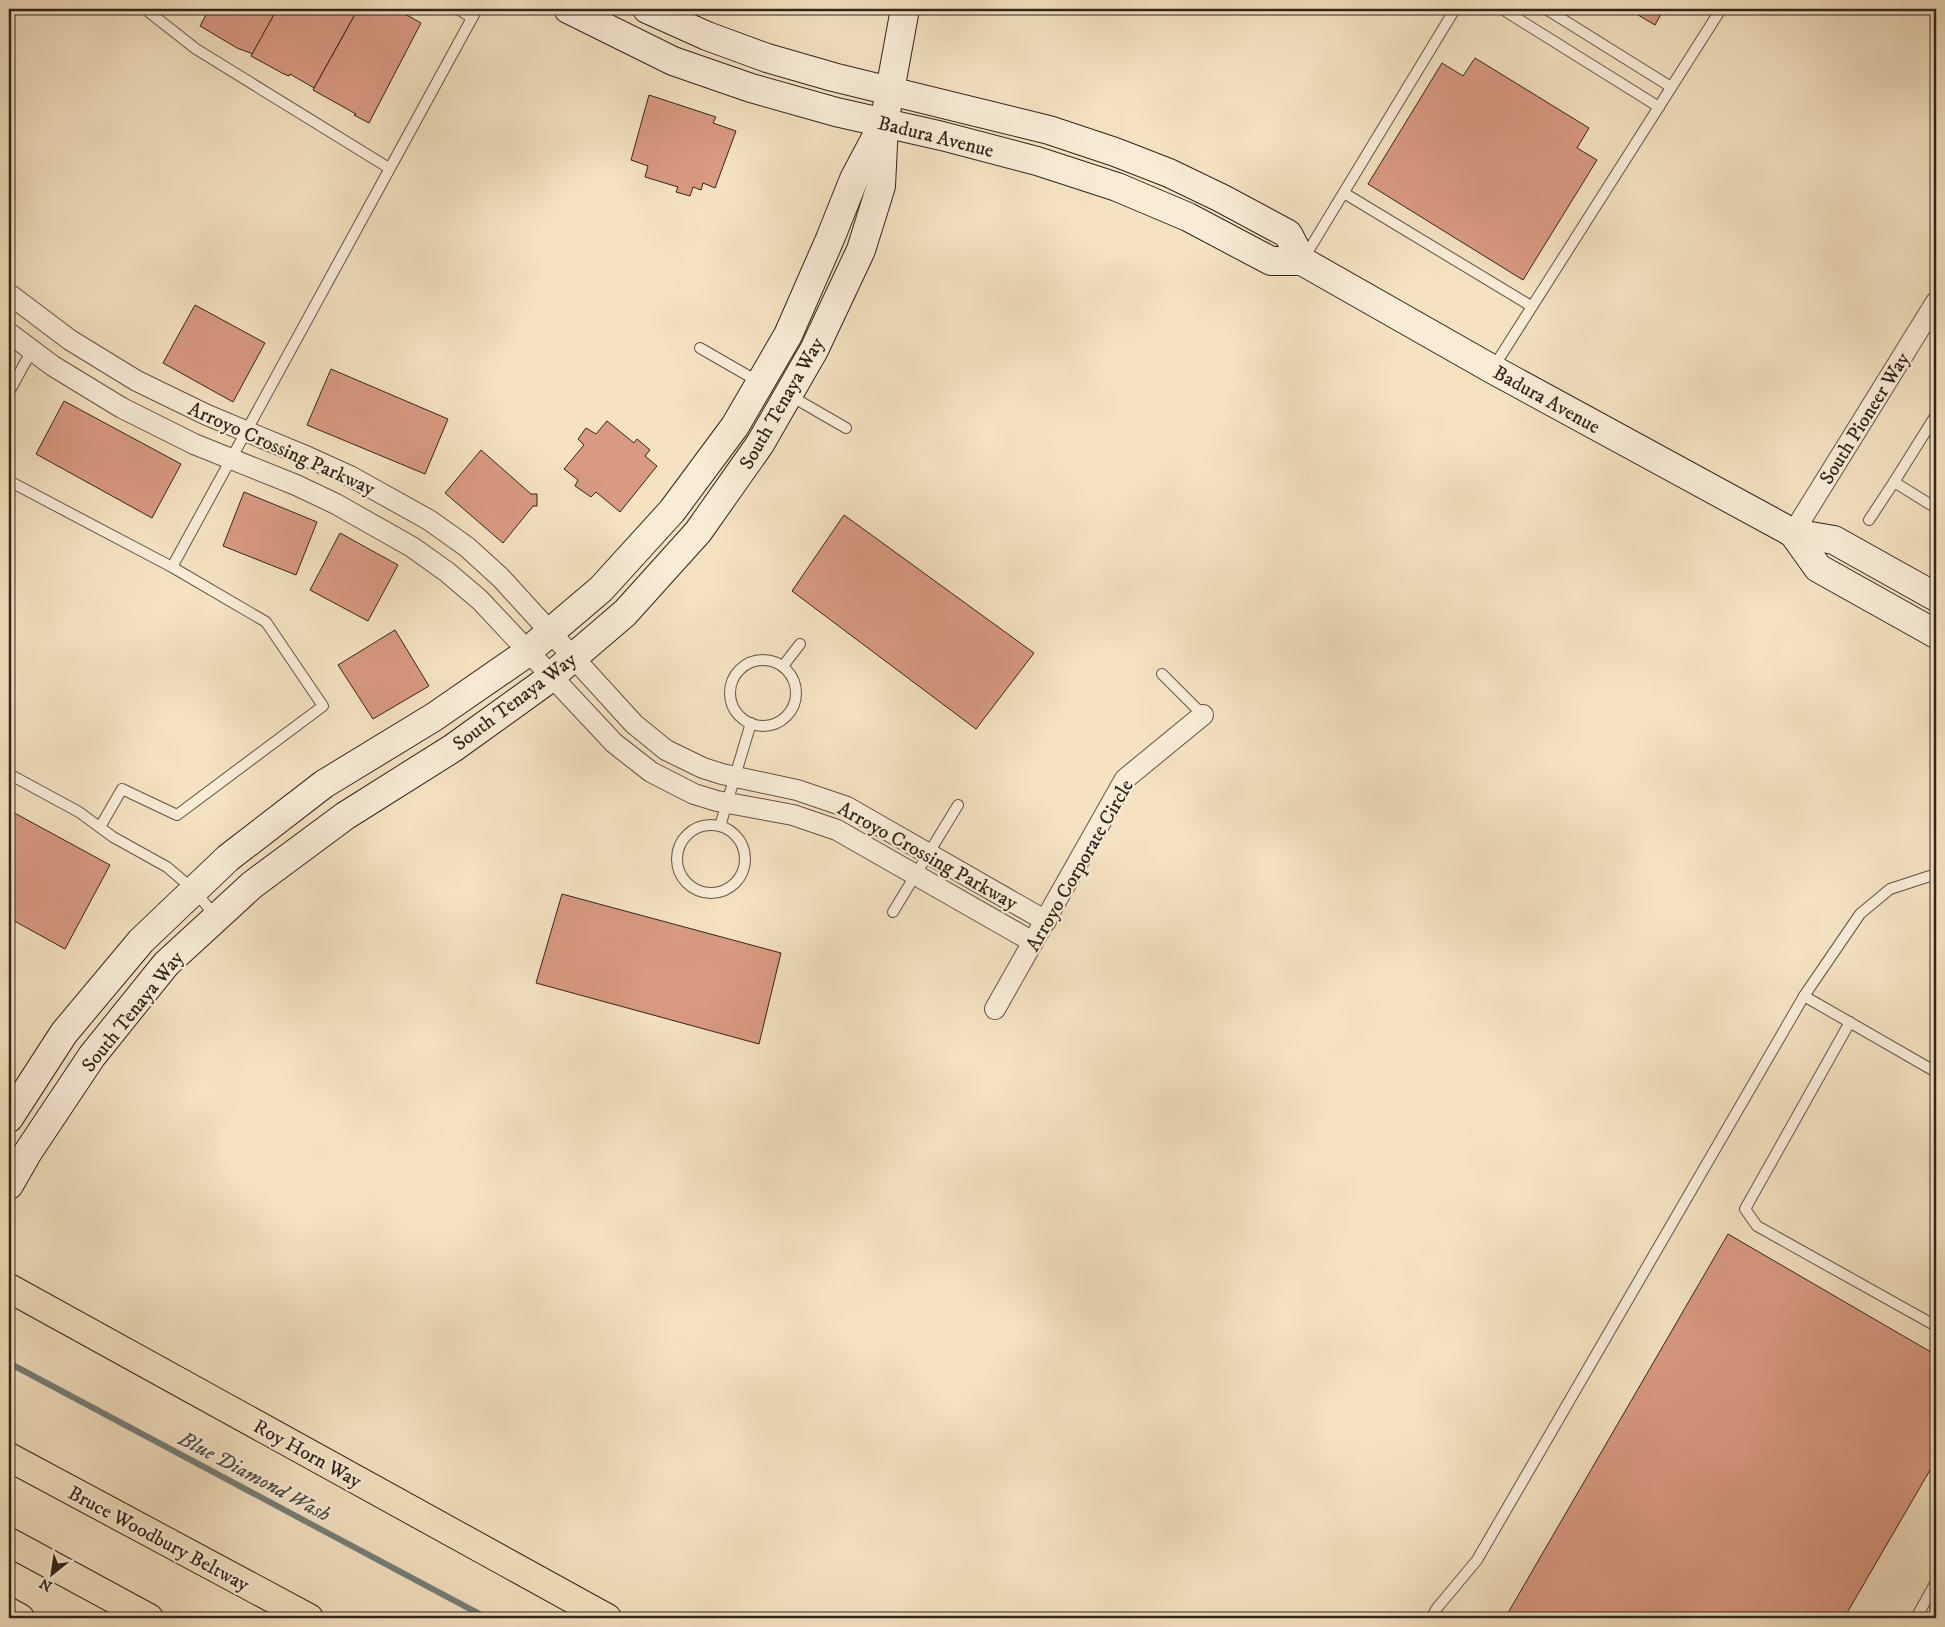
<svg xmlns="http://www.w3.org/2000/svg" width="1945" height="1627" font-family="'IM FELL DW Pica',serif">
  <rect width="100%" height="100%" fill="#f4e2c1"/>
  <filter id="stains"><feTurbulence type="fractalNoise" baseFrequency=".004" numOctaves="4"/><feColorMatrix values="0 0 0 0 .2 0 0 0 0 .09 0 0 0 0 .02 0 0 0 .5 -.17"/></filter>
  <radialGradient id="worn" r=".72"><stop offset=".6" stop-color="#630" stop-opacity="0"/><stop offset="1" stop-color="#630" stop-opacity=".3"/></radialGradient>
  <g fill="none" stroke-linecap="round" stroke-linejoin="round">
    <path stroke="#73807b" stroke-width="6" d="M9 1363 487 1618"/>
  </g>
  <g fill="#d99a81" stroke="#30251a">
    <path d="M209 9H277L253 54 237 48 200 26Z"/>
    <path d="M277 9H358L314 88 290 74 289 76 282 73 251 56Z"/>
    <path d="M358 9H396L421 23 369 123 354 115 356 114 313 90Z"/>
    <path d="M1628 9H1664L1655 25Z"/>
    <path d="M1475 58 1589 128 1577 148 1597 160 1523 280 1368 184 1442 63 1463 76Z"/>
    <path d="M649 95 716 117 713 123 736 131 715 188 703 183 701 190 693 187 690 196 676 192 678 187 645 177 648 166 631 160Z"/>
    <path d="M195 305 265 343 233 402 163 363Z"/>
    <path d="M331 369 448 419 425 474 307 425Z"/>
    <path d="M64 401 181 464 152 518 36 454Z"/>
    <path d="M607 421 634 443 637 439 650 450 645 456 657 466 620 512 596 492 591 497 575 486 578 480 564 469 584 445 578 439 586 428 596 434Z"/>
    <path d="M1936 446V460L1930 456Z"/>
    <path d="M481 450 531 494H537V506H533L503 543 445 493Z"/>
    <path d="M1936 476V487L1931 484Z"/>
    <path d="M244 492 317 522 296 575 223 546Z"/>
    <path d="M844 515 1034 653 976 729 792 591Z"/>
    <path d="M340 533 398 565 368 621 310 590Z"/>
    <path d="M395 630 429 686 373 719 338 665Z"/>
    <path d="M9 810 110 865 65 949 9 918Z"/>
    <path d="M562 894 781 953 759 1044 536 983Z"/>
    <path d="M1728 1234 1936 1355V1467L1933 1465 1844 1618H1505Z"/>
  </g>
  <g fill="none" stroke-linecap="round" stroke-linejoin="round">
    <g stroke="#615444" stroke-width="12">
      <g id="lane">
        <path d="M145 9 196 49 389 168"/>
        <path d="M458 9 472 18"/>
        <path d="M1502 9 1659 107"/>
        <path d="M1546 9 1671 87"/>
        <path d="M1344 193 1531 306"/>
        <path d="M1304 258 1455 9"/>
        <path d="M700 348 759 382"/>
        <path d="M1493 368 1721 9"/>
        <path d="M9 392 32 350"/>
        <path d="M789 395 846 428"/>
        <path d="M1936 415 1894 482 1936 508"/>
        <path d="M9 481 172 567"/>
        <path d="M1869 520 1894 482"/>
        <circle cx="763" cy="693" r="33"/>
        <path d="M783 666 800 644"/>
        <path d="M1162 674 1203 715"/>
        <path d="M9 774 79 812 113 837 167 867 194 890 216 917"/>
        <circle cx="711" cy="859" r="34"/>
        <path d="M720 826 751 723"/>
        <path d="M100 827 122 789 177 815 323 706 266 622 172 567 477 9"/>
        <path d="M893 912 958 805"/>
        <path d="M1804 996 1936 1072"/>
        <path d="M1850 1022 1745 1209 1757 1226 1936 1326"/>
        <path d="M1431 1618 1437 1608 1477 1560 1804 996 1860 914 1890 889 1936 874"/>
        <path d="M1916 1618 1936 1582"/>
      </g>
    </g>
    <g stroke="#615444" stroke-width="22">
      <g id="street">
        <path d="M9 294 70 340 137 381 207 415 308 457 350 476 429 520 467 547 501 578 634 724 666 750 703 768 722 774 797 790 847 807 1046 921"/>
        <path d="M9 333 53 366 122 408 194 444 296 485 336 504 412 547 447 572 480 600 614 743 651 772 694 794 717 801 793 815 837 830 1033 942"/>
        <path d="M1793 533 1936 302"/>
        <path d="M995 1009 1125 779 1203 715"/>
      </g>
    </g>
    <g stroke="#30251a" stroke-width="30">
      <g id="secondary">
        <path d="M568 9 673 61 751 88 836 112 942 136 1037 161 1117 187 1188 217 1271 261H1302L1492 369 1793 533 1834 540 1936 597"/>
        <path d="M647 9 707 36 767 58 833 77 1049 130 1115 152 1169 173 1221 198 1288 234 1302 261"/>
        <path d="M1793 533 1818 568 1936 634"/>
        <path d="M9 1118 64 1033 141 941 228 858 324 784 434 717 521 657 601 589 672 511 735 426 788 335 830 239 854 179 881 128"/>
        <path d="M9 1185 28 1152 92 1056 166 964 252 885 345 816 453 748 542 684 625 613 698 532 760 444 814 350 861 250 881 186 884 123 905 9"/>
      </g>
    </g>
    <g stroke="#30251a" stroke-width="30">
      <g id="primary">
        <path d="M9 1288 607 1618"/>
        <path d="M9 1612 20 1618"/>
      </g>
    </g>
    <g stroke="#30251a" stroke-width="30">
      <g id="highway">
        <path d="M9 1457 309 1618"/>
        <path d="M9 1542 149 1618"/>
      </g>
    </g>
    <use href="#lane" stroke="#f8ecd7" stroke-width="10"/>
    <use href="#street" stroke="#f8ecd7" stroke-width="20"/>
    <use href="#secondary" stroke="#f8ecd7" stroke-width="28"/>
    <use href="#primary" stroke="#f4e2c1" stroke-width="28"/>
    <use href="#highway" stroke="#f4e2c1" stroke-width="28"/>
  </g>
  <g text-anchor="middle" stroke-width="4.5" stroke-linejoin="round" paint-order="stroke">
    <g font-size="20" fill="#30251a" stroke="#f8ecd7">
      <text transform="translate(936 136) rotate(14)" y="7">Badura Avenue</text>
      <text transform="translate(1547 399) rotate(29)" y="7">Badura Avenue</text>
      <text transform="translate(781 403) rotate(-60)" y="7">South Tenaya Way</text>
      <text transform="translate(1864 418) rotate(-58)" y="7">South Pioneer Way</text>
      <text transform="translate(282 448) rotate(24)" y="7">Arroyo Crossing Parkway</text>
      <text transform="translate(514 701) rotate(-37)" y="7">South Tenaya Way</text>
      <text transform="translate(928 855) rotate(29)" y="7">Arroyo Crossing Parkway</text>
      <text transform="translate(1079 865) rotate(-60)" y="7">Arroyo Corporate Circle</text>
      <text transform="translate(132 1011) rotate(-51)" y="7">South Tenaya Way</text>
      <text transform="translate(308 1453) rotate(29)" y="7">Roy Horn Way</text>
      <text transform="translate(159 1538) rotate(28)" y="7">Bruce Woodbury Beltway</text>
    </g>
    <g font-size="21" font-style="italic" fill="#51524b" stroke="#f8ecd7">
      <text transform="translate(255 1476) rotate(28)" y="7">Blue Diamond Wash</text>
    </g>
  </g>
  <rect width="1945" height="1627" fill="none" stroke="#f4e2c1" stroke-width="30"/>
  <rect x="10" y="10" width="1925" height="1607" fill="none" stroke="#30251a" stroke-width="2.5"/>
  <rect x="15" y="15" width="1915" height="1597" fill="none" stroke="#30251a"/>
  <g transform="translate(52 1574) rotate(210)" stroke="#f8ecd7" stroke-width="4" paint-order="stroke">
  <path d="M0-4L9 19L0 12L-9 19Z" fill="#30251a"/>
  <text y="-8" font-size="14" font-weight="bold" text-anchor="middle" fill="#30251a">N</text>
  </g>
  <rect width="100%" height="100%" filter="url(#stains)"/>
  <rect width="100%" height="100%" fill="url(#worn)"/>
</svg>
